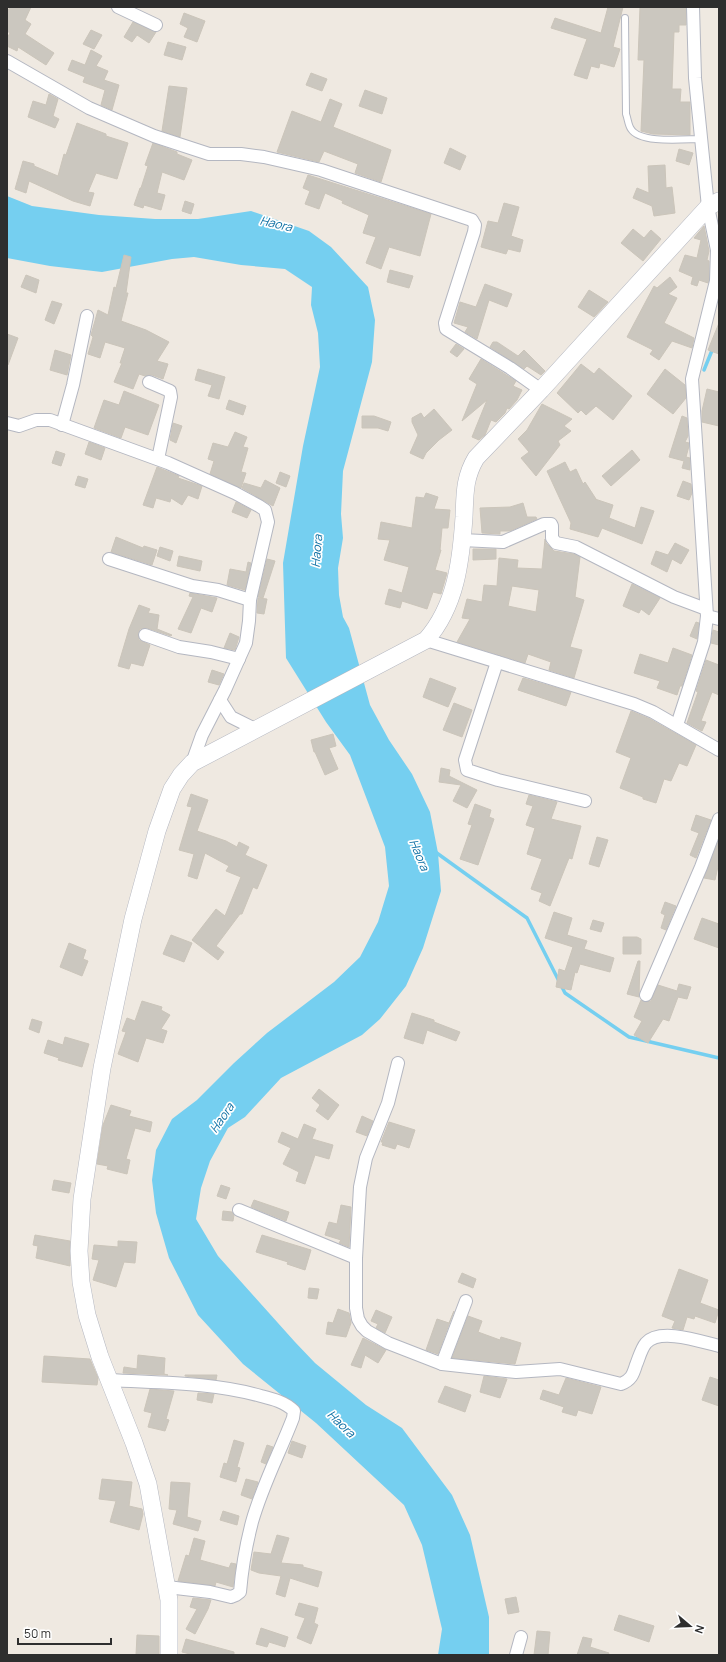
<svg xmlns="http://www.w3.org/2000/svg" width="726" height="1662" font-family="Manrope,sans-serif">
  <rect width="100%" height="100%" fill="#efe9e1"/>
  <path fill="#75cff0" d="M7 196 32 206 99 215 155 219H198L251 211 309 231 331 247 368 287 375 320 372 362 343 471 341 514 343 538 338 568 339 595 343 617 349 628 370 705 389 740 412 774 430 812 438 853 441 891 423 948 406 986 380 1019 362 1035 281 1078 245 1117 228 1128 210 1161 201 1188 196 1219 218 1256 295 1342 315 1363 366 1405 402 1428 452 1495 470 1535 489 1617V1655H438L442 1629 422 1545 404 1505 316 1423 243 1364 198 1315 169 1258 156 1213 152 1180 156 1150 172 1119 197 1100 234 1063 267 1033 334 982 360 957 378 922 389 886 385 847 350 755 326 722 286 658 283 563 303 446 320 367 318 333 311 305 312 287 285 269 241 265 194 257 172 259 102 272 50 266 7 258Z"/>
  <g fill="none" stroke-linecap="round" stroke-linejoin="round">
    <g stroke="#75cff0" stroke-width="3.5">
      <path d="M704 370 713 348"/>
      <path d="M434 851 527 918 565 993 629 1037 719 1058"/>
    </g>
  </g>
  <g fill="#cbc7bf" stroke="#cbc5ba" fill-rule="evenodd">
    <path d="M10 7H31L25 20 31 24 25 34 54 53 46 65 18 47 17 51 7 46V38L10 33 7 31V12Z"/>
    <path d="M608 7H623L613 47 620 49 614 67 600 63 599 68 591 66 587 79 574 75 587 39 551 28 555 18 601 33Z"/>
    <path d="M640 7H686V25H679V32H674L672 89H681L680 102H690V135L653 134 641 131 644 60H638Z"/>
    <path d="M184 13 205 21 197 42 184 37 188 28 180 24Z"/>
    <path d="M133 22 156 32 149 43 137 35 132 42 124 37Z"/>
    <path d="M91 30 102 35 94 49 83 44Z"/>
    <path d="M168 42 186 47 182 60 164 55Z"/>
    <path d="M91 50 102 56 96 66 108 71 104 80 119 85 112 110 101 105 105 90 83 82 85 77 68 70 72 60 85 65Z"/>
    <path d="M311 73 327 79 322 91 306 85Z"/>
    <path d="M169 86 187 88 180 137 162 131Z"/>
    <path d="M365 90 387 98 382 114 359 106Z"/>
    <path d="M49 94 58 99 53 116 59 119 55 128 28 117 33 101 46 105Z"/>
    <path d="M330 99 342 104 333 127 391 150 381 182 355 173 358 164 324 151 319 162 277 152 292 111 321 122Z"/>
    <path d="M77 123 106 134V136L128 143 117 179 96 173 88 192 94 193 90 206 73 201 29 181 26 193 15 189 23 161 34 164V166L58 176 64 154 66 155Z"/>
    <path d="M153 143 177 152V154L192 160 184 180 162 172 157 193 165 195 161 210 144 205 143 208 134 205 140 188H141L148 166 145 165Z"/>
    <path d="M450 148 466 156 460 170 444 163Z"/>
    <path d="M679 149 693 153 689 165 676 161Z"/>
    <path d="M665 165 666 188 672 187 675 213 654 216 652 206 633 198 637 188 649 193 648 166Z"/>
    <path d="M308 175 431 214 420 256 389 247 381 269 366 263 376 237 363 233 369 215 342 203 343 201 325 193 319 209 305 204 310 191 303 188Z"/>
    <path d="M185 201 194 204 191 214 182 211Z"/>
    <path d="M504 203 519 207 511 236 523 240 520 252 508 249 506 254 481 247 488 221 498 223Z"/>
    <path d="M704 226 709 251 707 260 709 261V280L708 283 699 280 697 286 691 284 693 277 679 271 685 255 697 258 701 240 694 238Z"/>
    <path d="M633 229 644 238 651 230 661 239 643 261 621 243Z"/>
    <path d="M124 255 131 257 126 293H128L121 321 146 330 169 342 157 361 168 364 163 379 152 375 145 376 139 374 133 389 114 382 122 363H120L125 348 105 342 100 358 88 354 93 337 91 335 98 310 108 315 114 287 116 288Z"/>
    <path d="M390 270 413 276 409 288 387 282Z"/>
    <path d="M26 275 39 280 36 293 21 287Z"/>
    <path d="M670 277 677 287 668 294 677 298 664 323 694 338 692 348 672 341 659 360 650 354 653 350 627 337 654 286 657 288Z"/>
    <path d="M485 284 512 294 507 307 489 300 477 339 465 332 468 327 454 323 460 302 476 307Z"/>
    <path d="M589 290 608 302 594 317 578 307Z"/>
    <path d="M52 301 62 304 54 324 45 320Z"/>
    <path d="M719 323V354L708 350Z"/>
    <path d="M7 334 18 338 8 365H7Z"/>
    <path d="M493 342H497L518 356 524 350 545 371 541 375 527 366 524 369 490 347Z"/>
    <path d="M456 344 464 349 457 357 450 352Z"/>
    <path d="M55 350 71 355 67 375 50 370Z"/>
    <path d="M481 359 516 381 513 386 522 390 517 400 509 409 507 408 505 413 496 422 491 420 485 435 479 440 472 437 487 400 462 421 477 384 469 379Z"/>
    <path d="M581 364 594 374 599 368 632 396 613 420 596 406 586 415 581 410 578 413 557 393Z"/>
    <path d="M198 369 225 377 219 399 208 396 212 385 195 380Z"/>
    <path d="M665 369 685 385 686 398 673 414 647 394Z"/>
    <path d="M707 389 719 392V426L702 422V411Z"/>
    <path d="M124 391 159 405 148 435 125 427 121 438 94 428 104 400 119 405Z"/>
    <path d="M229 400 246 406 243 415 226 409Z"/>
    <path d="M542 404 572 419 564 426 571 431 558 441 560 445 536 476 521 458 529 452 518 439 527 430Z"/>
    <path d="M434 409 452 430 439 440 426 453 423 459 410 453 418 435 412 422V418L421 413 424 418Z"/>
    <path d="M362 416H374L391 422 388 431 378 428H362Z"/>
    <path d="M682 416 687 418 688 436 685 442 689 443V446L686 457 690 458V470L682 468 684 461 669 457Z"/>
    <path d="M173 423 182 426 176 443 170 440Z"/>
    <path d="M235 432 247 437 243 447 248 448 241 472 246 473 241 488 210 474 214 461 208 459 213 443 228 447Z"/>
    <path d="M89 442 105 448 101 460 85 454Z"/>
    <path d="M632 450 640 460 611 486 602 476Z"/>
    <path d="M56 451 65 454 61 466 52 463Z"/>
    <path d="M565 462 570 472 576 469 583 484 585 482 596 499H595L613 505 609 518 635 528 641 507 654 511 642 544 602 528 598 537 570 529 571 523 547 471Z"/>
    <path d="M157 467 179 476 178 478 202 486 198 499 188 495 182 505 171 498 170 502 156 498 153 508 143 505Z"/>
    <path d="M280 472 290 476 286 487 276 483Z"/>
    <path d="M78 476 88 479 85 488 75 485Z"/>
    <path d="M265 480 280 488 273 506 242 488 244 483 261 488Z"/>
    <path d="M683 481 691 484 692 493 689 500 677 496Z"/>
    <path d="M426 493 438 497 434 509 450 510 448 528H442L440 550H441L435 570 447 573 441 594 433 592 427 609 402 601 400 608 385 604 389 589 402 593 409 567 384 560 390 540 378 539 381 522 412 528 416 497 424 498Z"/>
    <path d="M236 502 251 510 247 518 232 512Z"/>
    <path d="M523 503 527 517H536L537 519 510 531H500V534L482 533 480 508 510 507Z"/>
    <path d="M116 537 143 548 144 546 157 550 152 565 111 552Z"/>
    <path d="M545 539 546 543 554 551 574 554 580 557 575 597 584 600 570 647 582 650 574 678 549 670 551 662 528 654 525 663 457 642 470 619 462 618 467 599 482 602 484 585 497 586 499 558 518 560 517 568 542 569ZM512 586 539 590 536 612 508 606Z"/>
    <path d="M675 543 689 550 681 564 672 559 667 572 651 564 656 551 668 555Z"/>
    <path d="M160 547 173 551 170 561 157 556Z"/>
    <path d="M473 549H496V559L473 560Z"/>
    <path d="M179 556 202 561 200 571 177 566Z"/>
    <path d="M267 559 275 561 263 598 258 597Z"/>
    <path d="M248 562 251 563 245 590 227 585 230 569 246 572Z"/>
    <path d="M632 584 660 598 649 615 641 609 639 613 623 606Z"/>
    <path d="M190 593 217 598 212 612 201 608 191 633 178 629 193 597 189 596Z"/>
    <path d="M258 598 267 599 264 614 257 613Z"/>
    <path d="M139 605 150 609 148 613 159 615 157 629 172 635 171 636 147 628 140 629 138 633 139 640 150 645 143 666 131 663 129 669 118 666 129 629Z"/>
    <path d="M696 622 699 623 697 639 690 636Z"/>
    <path d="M713 630 719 632V645L711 643Z"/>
    <path d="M230 633 239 637 235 650 224 648Z"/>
    <path d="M673 648 692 655 682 686H680L677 695 657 688 660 681 634 673 640 654 668 663Z"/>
    <path d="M706 660 719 665V695L712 692 701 721 706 722 702 731 687 723 698 692 696 691Z"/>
    <path d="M212 670 224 674 219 685 208 682Z"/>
    <path d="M430 678 456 688 448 707 423 697Z"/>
    <path d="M523 678 571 692 566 706 518 690Z"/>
    <path d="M454 703 472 710 462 737 443 730Z"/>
    <path d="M631 711 650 719 696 745 687 766 679 763 671 781 664 779 656 803 643 799V797L620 788 631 758 616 752Z"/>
    <path d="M333 734 336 746 329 748 338 769 325 775 315 752H314L311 740Z"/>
    <path d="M441 768 450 770 449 776 477 790 467 808 453 801 461 785 439 782Z"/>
    <path d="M191 794 208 800 197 831 226 841 237 847 239 842 249 847 245 855 267 865 257 889 253 887 242 914H240L216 946 224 952 218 960 192 940 216 909 225 916 241 877 226 871 229 866 205 853 197 879 188 876 194 854 179 850 192 807 187 806Z"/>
    <path d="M529 795 557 802 551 819 581 826 572 859 569 858 550 906 539 901 542 893 531 889 542 859 527 854 535 828 526 825 533 806 526 804Z"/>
    <path d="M475 804 491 810 489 817 494 819 478 865 460 859 472 825 468 824Z"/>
    <path d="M696 815 711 820 696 858 690 855 699 833 691 830Z"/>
    <path d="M597 837 608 840 599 867 589 864Z"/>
    <path d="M718 842 719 862 715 880 704 878Z"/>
    <path d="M665 902 676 906 666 930 661 928 665 915 661 913Z"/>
    <path d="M554 912 572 918 567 935 587 941 584 949 614 958 610 972 580 964 577 973 575 972 571 990 556 987 559 969 565 971 573 947 545 938Z"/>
    <path d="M702 918 719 924V948L694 939Z"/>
    <path d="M593 920 604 923 601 932 590 929Z"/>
    <path d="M171 935 192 943 184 962 163 954Z"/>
    <path d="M623 937H637L641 939V954H623Z"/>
    <path d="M69 943 86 950 83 959 88 961 82 976 60 967Z"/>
    <path d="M638 961H640L639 997 627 994Z"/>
    <path d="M679 984 691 987 687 999 678 997 669 1021 663 1019 648 1043 634 1035 642 1021 634 1017 641 1000 646 1002 651 1001 658 985 677 991Z"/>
    <path d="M142 1001 162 1007 161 1010 170 1015 161 1029 167 1031 163 1043 146 1038 138 1062 118 1054 126 1032 122 1031 127 1018 135 1021Z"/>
    <path d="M412 1013 434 1020V1022L460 1032 456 1041 427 1030 423 1044 404 1038Z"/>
    <path d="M32 1019 42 1022 39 1033 29 1029Z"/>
    <path d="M65 1037 89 1044 82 1067 58 1060 59 1058 44 1053 48 1040 63 1045Z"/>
    <path d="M319 1089 339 1105 328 1120 316 1111 320 1105 312 1098Z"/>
    <path d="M111 1105 131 1111 129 1116 152 1122 150 1132 135 1128 126 1159 130 1160 127 1174 107 1169 108 1166 97 1164 103 1125Z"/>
    <path d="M362 1116 373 1121 367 1136 356 1132Z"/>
    <path d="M389 1122 415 1130 409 1148 397 1144 395 1149 382 1145 383 1142H381Z"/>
    <path d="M304 1124 316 1129 312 1139 333 1145 329 1159 315 1155 305 1184 296 1181 299 1172 283 1164 291 1148 278 1142 282 1132 298 1139Z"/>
    <path d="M54 1180 71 1183 69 1193 52 1190Z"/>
    <path d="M221 1185 230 1188 226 1199 217 1196Z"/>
    <path d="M254 1200 289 1212 286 1221 251 1207Z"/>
    <path d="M341 1205 351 1207 349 1247 339 1243 341 1240 325 1235 329 1222 337 1224Z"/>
    <path d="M223 1211 232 1212 234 1215 233 1221 222 1220Z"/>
    <path d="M35 1235 70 1241V1266L36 1258 38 1246 33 1245Z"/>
    <path d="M262 1235 311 1250 305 1270 287 1264 288 1262 256 1252Z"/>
    <path d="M118 1241 137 1242 135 1263 124 1262 116 1287 93 1280 99 1260 92 1259 94 1245 118 1247Z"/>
    <path d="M679 1269 708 1280 700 1303 719 1310 715 1323 695 1316 694 1319 687 1317 683 1330 672 1328 675 1321 662 1316Z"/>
    <path d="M462 1273 476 1279 473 1288 458 1282Z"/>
    <path d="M309 1288 319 1289 317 1299 308 1298Z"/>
    <path d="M338 1309 349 1313 351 1323 346 1337 326 1334 328 1322 333 1323Z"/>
    <path d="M376 1310 392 1317 385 1333 376 1328 378 1324 371 1321Z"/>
    <path d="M454 1311 438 1354 426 1350 437 1319 449 1323Z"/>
    <path d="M468 1316 482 1321 478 1332 500 1340 501 1337 521 1343 515 1364 452 1358Z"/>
    <path d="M363 1338 386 1350 378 1363 365 1355 361 1368 351 1365Z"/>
    <path d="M138 1355 165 1358 164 1374 168 1375 123 1373 124 1367 137 1369Z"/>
    <path d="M44 1356 90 1359 98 1378 97 1385 42 1382Z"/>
    <path d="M185 1375H217L216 1380 185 1376Z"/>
    <path d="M484 1376 507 1379 500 1398 480 1392Z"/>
    <path d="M710 1377 719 1380V1406L702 1400Z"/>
    <path d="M566 1378 601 1387 592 1414 578 1410 576 1416 562 1412 564 1407 540 1399 543 1390 559 1395Z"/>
    <path d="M445 1386 471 1395 465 1412 438 1402Z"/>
    <path d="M150 1389 174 1391 166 1419 169 1420 165 1431 148 1427 152 1413 144 1411Z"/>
    <path d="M198 1393 214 1394 212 1403 197 1400Z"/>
    <path d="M234 1440 244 1443 237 1467 240 1468 236 1482 220 1477 224 1463 227 1464Z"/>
    <path d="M292 1441 306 1446 302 1458 288 1453Z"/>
    <path d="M267 1445 273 1447 266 1464 261 1462Z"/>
    <path d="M102 1479 132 1482 129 1506 142 1509 143 1514 139 1530 110 1522 116 1501 99 1499Z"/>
    <path d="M246 1479 258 1482 252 1499 241 1495Z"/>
    <path d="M171 1482 190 1483 187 1517 201 1521 198 1531 173 1524 177 1510 169 1509Z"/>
    <path d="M223 1511 239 1516 237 1525 220 1520Z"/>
    <path d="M277 1535 289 1538 281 1563 303 1565V1567L322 1572 318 1587 290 1578 285 1597 276 1594 281 1576 259 1573 251 1570 254 1552 271 1554Z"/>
    <path d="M194 1538 205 1541 200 1560 229 1568 231 1563 236 1564 233 1587 216 1582 215 1586 178 1581 186 1555 189 1556Z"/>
    <path d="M516 1597 519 1612 508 1614 505 1599Z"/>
    <path d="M193 1598 211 1600 208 1609 195 1634 186 1629 197 1609 190 1607Z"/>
    <path d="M299 1603 318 1608 314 1623 318 1625 311 1644 297 1638 305 1618 295 1615Z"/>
    <path d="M619 1615 654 1626 649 1642 614 1630Z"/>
    <path d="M261 1628 288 1637 285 1647 269 1642 267 1647 256 1644Z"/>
    <path d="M537 1631 550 1632 548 1655H534Z"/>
    <path d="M137 1635 159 1636V1655H136Z"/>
    <path d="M583 1637 592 1639 590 1647 609 1653 608 1655H577Z"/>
    <path d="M186 1639 234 1652V1655H194L182 1652Z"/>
  </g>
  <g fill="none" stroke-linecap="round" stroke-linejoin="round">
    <g stroke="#b4b7c1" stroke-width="8">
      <path id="lane" d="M625 18 626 114C628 119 628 125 631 129 640 144 685 139 701 139"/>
    </g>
    <g stroke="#b4b7c1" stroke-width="14">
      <g id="street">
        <path d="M118 7 156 25"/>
        <path d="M7 61 89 108 154 136 209 154H241L264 157 321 170 472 220 475 225 474 232 445 323 446 329 510 368 541 390"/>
        <path d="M149 382 170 391 171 397 158 459"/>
        <path d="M7 423 19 426 36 420H50L168 463 235 493 259 506 265 510 268 522 250 600 249 621 246 643 225 690 202 735 192 763"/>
        <path d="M62 425 73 385 87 316"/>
        <path d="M462 540 503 542 544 524H551L552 526V538L556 543 576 547 674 597 706 609"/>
        <path d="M109 559 192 586 218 590 250 600"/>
        <path d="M707 616 719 619"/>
        <path d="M145 635 179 647 211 652 239 659"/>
        <path d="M426 640 634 704 653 712 719 750"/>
        <path d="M497 662 465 760 467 770 498 780 585 801"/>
        <path d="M220 700 231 717 257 730"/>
        <path d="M677 725 704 642 707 616 692 379 716 281 717 250 708 207 695 78 693 7"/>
        <path d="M646 995 701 867 719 819"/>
        <path d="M398 1063 388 1103 366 1158 360 1187 356 1258V1308L358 1319 362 1326 367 1331 388 1343 442 1364 516 1372 560 1369 621 1384C631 1380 633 1375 636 1365 639 1358 641 1349 646 1343 660 1327 702 1342 719 1346"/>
        <path d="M239 1210 356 1258"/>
        <path d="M442 1364 466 1301"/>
        <path d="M109 1380C160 1383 211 1382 261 1396 273 1399 285 1402 294 1411L293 1418C280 1452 262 1486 252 1522 246 1545 242 1568 240 1592L236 1595 231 1597 210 1592 167 1587"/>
        <path d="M516 1655 521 1637"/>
      </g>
    </g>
    <g stroke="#b4b7c1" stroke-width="18">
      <path id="secondary" d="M169 1655V1600L148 1484 134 1443 100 1357 87 1315 81 1282 79 1251 82 1199 102 1068 133 919 157 831 172 789 181 775 192 763 426 640C456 606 461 561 464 517 465 495 464 478 476 458L541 390 708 207 719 201"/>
    </g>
    <use href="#lane" stroke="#fff" stroke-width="6"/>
    <use href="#street" stroke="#fff" stroke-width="12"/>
    <use href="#secondary" stroke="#fff" stroke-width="17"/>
  </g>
  <g text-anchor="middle" stroke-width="3.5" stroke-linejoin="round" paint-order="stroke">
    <g font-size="12" font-style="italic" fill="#0d6fa3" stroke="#fff">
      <text transform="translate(276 224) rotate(13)" y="4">Haora</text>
      <text transform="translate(317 551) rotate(-85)" y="4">Haora</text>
      <text transform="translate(419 855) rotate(67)" y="4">Haora</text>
      <text transform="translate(222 1118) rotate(-55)" y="4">Haora</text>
      <text transform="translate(341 1424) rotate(44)" y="4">Haora</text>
    </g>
  </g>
  <rect width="726" height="1662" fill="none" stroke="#2e2e2e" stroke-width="16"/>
  <g transform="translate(690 1626) rotate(109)" stroke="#ffffff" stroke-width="3" paint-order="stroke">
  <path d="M0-3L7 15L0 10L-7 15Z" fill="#2e2e2e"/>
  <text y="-6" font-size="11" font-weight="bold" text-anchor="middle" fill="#2e2e2e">N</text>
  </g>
  <path d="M18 1638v6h93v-6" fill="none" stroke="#2e2e2e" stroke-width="2"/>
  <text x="24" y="1638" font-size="12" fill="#2e2e2e" stroke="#ffffff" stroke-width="3" paint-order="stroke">50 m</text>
</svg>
